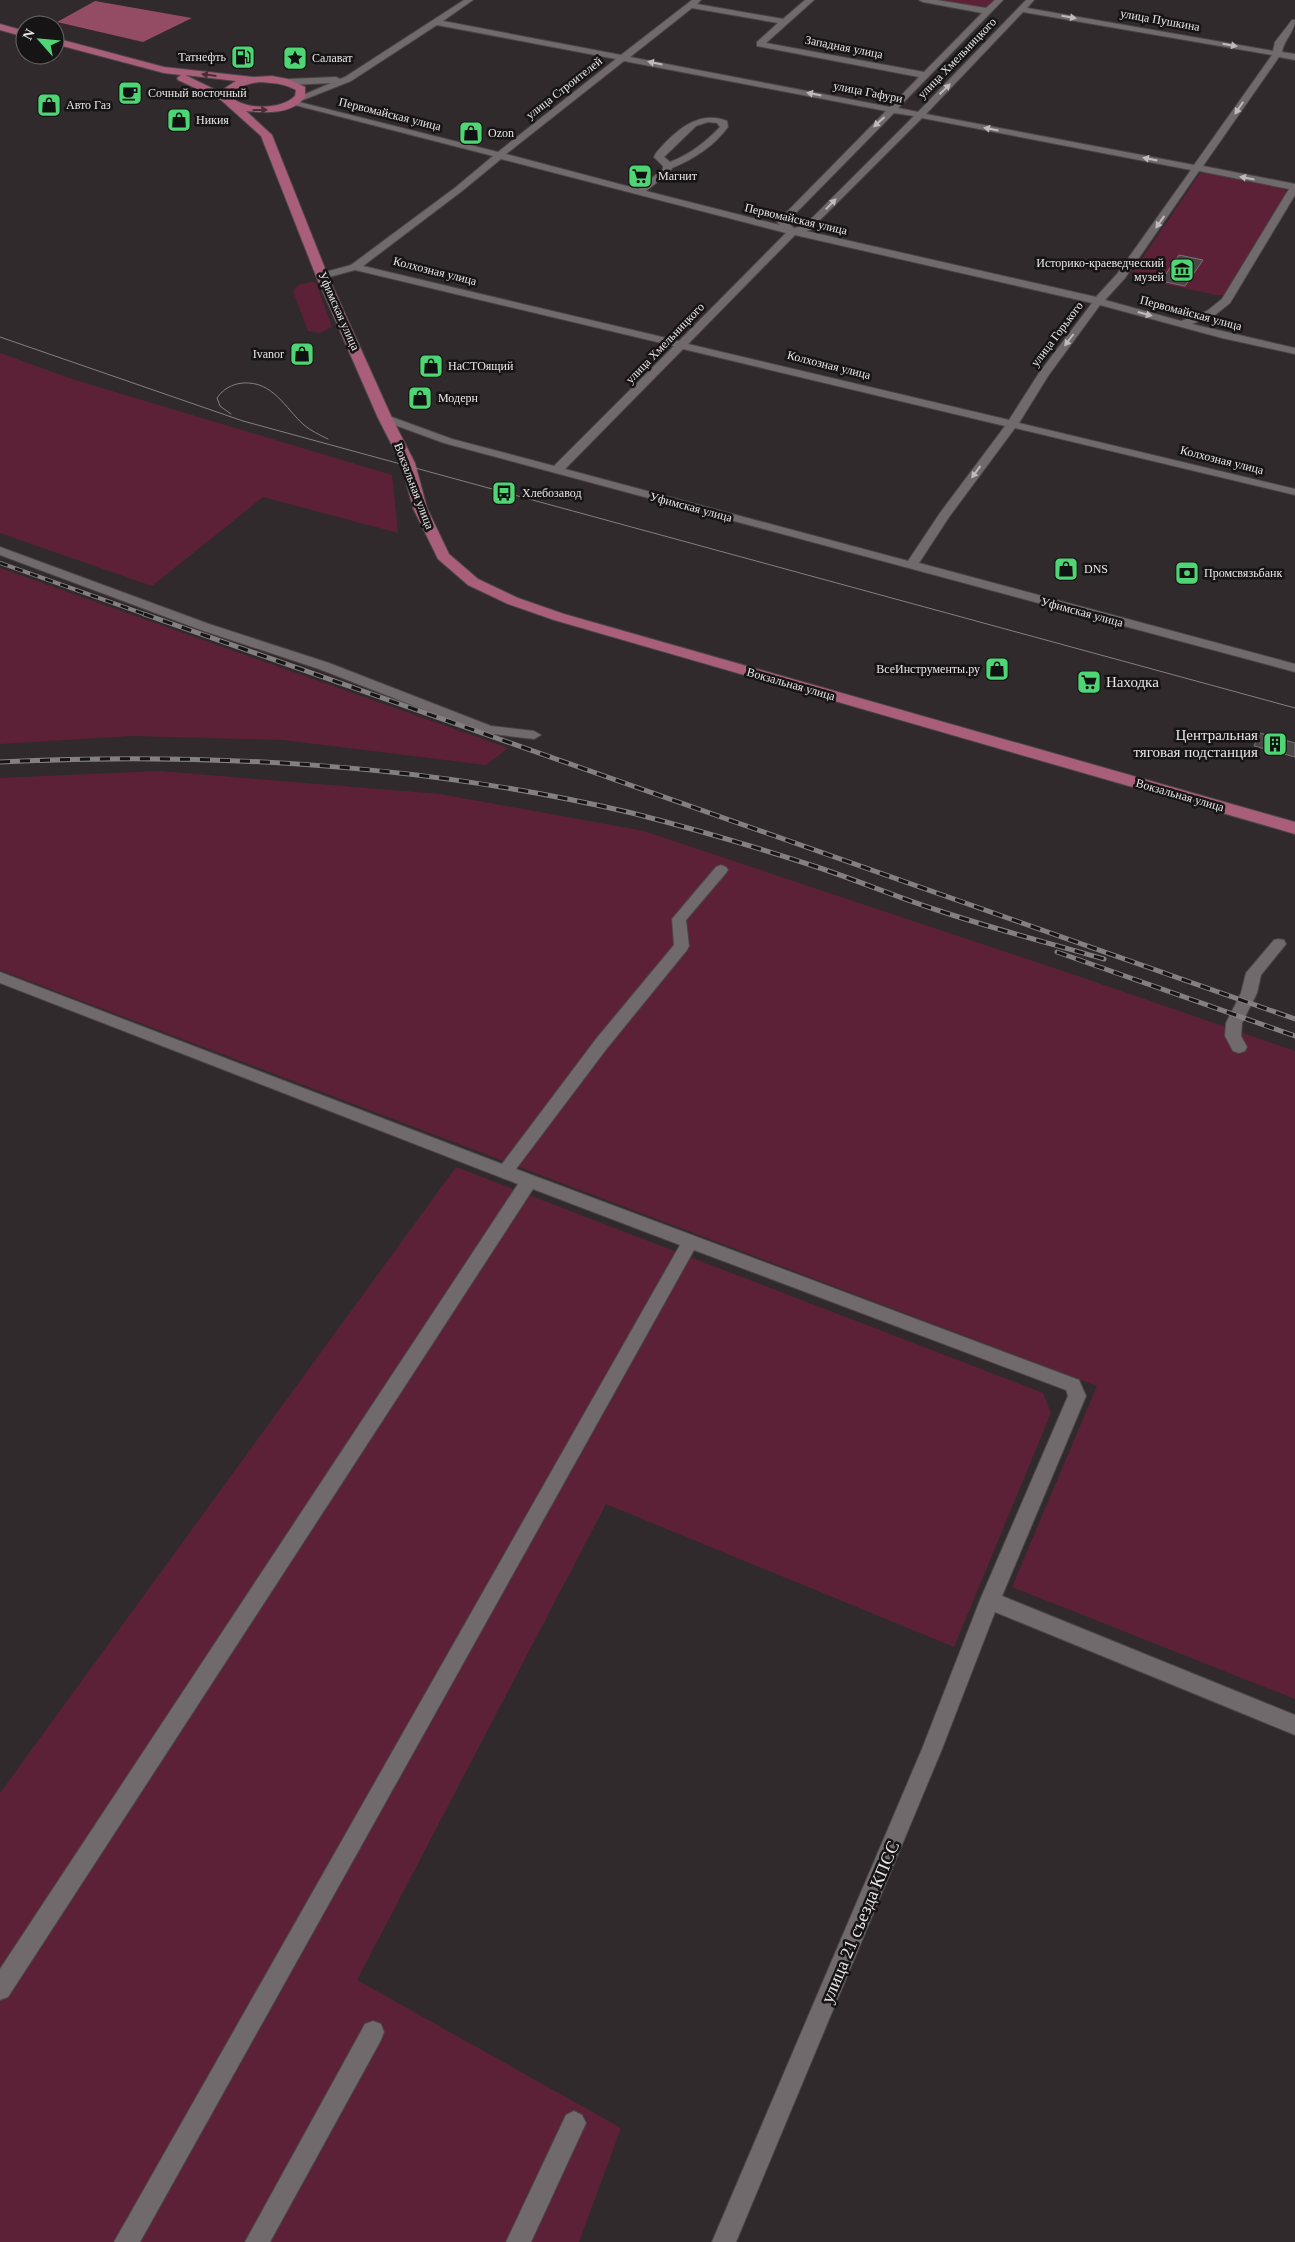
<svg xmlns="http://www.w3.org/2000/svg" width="1295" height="2242" font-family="Georgia,serif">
  <rect width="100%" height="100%" fill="#302a2c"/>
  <g fill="#5d2137">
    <path d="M934 0H995L986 9Z"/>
    <path d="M1207 172 1281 187 1287 192 1226 295H1216L1131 277V275L1200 173Z"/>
    <path d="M312 282 316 283 332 327 320 333 308 331 293 291 300 284Z"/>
    <path d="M0 353 72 379 392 475 398 533 263 497 152 586 0 533Z"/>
    <path d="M0 568 508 748 486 765 283 740 131 736 0 744Z"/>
    <path d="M159 771 440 794 644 831 1075 975 1295 1051V1699L1012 1587 1097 1386 0 970V778Z"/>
    <path d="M456 1167 1043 1393 1051 1413 954 1647 606 1504 357 1980 621 2128 579 2242H0V1793Z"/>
  </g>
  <path fill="#944c64" d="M95 1 192 18 143 42 57 22Z"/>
  <g fill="#4c4547" stroke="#7a7375">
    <path d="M1179 255 1203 260 1185 286 1161 281Z"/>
    <path d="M1260 733 1295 743V757L1254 746Z"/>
  </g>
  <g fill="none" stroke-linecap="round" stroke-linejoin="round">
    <g stroke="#4a4546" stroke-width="2">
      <g id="minor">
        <path d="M464 0H473L443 21 621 55 692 0H701L697 4 783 19 805 0H814L766 43 924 72 982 13 923 2 919 0H937L986 8 995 0H1003L898 108 918 112 1026 0H1034L1027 8 1273 51 1275 42 1292 20H1295C1295 32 1284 39 1282 52L1295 54V60L1279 57 1203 166 1295 184V195L1230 303 1215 315 1192 324 1295 348V354L1222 338 1100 305 1048 376 1019 423 1295 489V495L1015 428 949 517 919 563 1295 664V672L444 443 381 420 379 418 381 416H389L452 439 554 466 674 346 355 270 322 279 317 276 318 274 351 265 456 187 493 156 291 104V100L498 152 616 59 437 25 351 81 303 100 296 98 331 83 290 85 286 82 290 79 336 77 340 79 345 77ZM692 8 778 23 757 42V46L919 77 890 107 630 57ZM1023 12 1272 55 1194 165 926 114ZM624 61 886 111 779 220 777 222 780 225 646 191 670 172 672 168C694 159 714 146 728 127L727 121C698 109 674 132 656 153L654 157 663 166V169L638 189 506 154ZM894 113 914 116 804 226 794 228 787 222ZM922 118 1191 170 1117 274 1096 297 806 231 810 230ZM708 122 717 123 720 127C706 142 689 155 670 162L664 157 696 126ZM501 159 786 233 679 341 363 266 462 191ZM1199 171 1289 189 1222 299 1207 311 1181 321 1105 300 1125 278ZM795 235 1092 303 1039 373 1009 420 688 344ZM683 349 1005 426 940 513 908 561 565 469Z"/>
        <path d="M0 547 209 624 329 663 491 726 534 731 541 735 534 739 484 733 319 669 201 630 0 555Z"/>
        <path d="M721 865 726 867 728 870 726 873 686 920 689 946 687 950 608 1047 516 1169 1079 1380 1086 1396 1002 1596 1295 1715V1735L995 1612 942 1749 736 2242H712L922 1749 980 1600 1068 1396 1066 1390 694 1250 140 2242H114L680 1245 533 1189 8 1997 0 2000V1969L518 1184 0 983V972L502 1164 596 1039 674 945 672 919 716 867Z"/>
        <path d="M1279 939 1284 940 1286 944 1261 975 1257 993 1242 1023 1241 1036 1247 1047 1245 1051 1239 1053 1233 1051 1225 1036 1226 1023 1241 993 1246 973 1274 940Z"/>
        <path d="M373 2021 381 2024 384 2032 381 2040 270 2242H245L365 2024Z"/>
        <path d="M574 2111 582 2115 586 2123 531 2242H506L566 2115Z"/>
      </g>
    </g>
    <g stroke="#4a4546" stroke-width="2">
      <g id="major">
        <path d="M0 24 25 31V37L0 30Z"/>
        <path d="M55 38 164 67 253 77 272 76 288 79 305 87V97C292 115 265 113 246 111L272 135 328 276 392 418 415 463 427 508 449 554 478 579 518 598 564 614 1295 822V834L554 620 508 604 468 585 438 559 413 508 401 463 378 418 316 276 261 136 221 100 178 80 177 78 181 75 164 73 55 44ZM185 75 236 81 225 88 222 93ZM259 82C272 83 284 83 296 90L295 96C281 110 245 110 231 97 236 86 247 84 259 82Z"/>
      </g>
    </g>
    <use href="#minor" fill="#716a6c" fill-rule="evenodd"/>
    <use href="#major" fill="#a95f7a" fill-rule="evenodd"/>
    <g stroke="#847f81" stroke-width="1">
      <path d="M0 337 243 421 1295 708"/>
      <path d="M231 414 220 406 217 398C223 389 232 384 243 383 273 381 285 408 304 425 311 431 320 435 328 439"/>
    </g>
    <g stroke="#847f81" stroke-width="4">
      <path id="rail-far1" d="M0 563 147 615"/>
    </g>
    <g stroke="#847f81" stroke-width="5">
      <g id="rail">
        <path d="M144 614 1295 1019"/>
        <path d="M0 762C212 752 425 764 632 813 694 829 756 847 817 867 859 881 899 898 940 911 994 929 1049 943 1104 959"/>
        <path d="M1057 952 1295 1036"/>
      </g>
    </g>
    <use href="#rail-far1" stroke="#161414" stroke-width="2.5" stroke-dasharray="8" stroke-linecap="butt"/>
    <use href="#rail" stroke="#161414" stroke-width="3" stroke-dasharray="10" stroke-linecap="butt"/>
  </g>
  <defs><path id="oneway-solid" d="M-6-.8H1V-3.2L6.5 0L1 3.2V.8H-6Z" transform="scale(1.25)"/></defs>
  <g fill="#bfbabb">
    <use href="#oneway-solid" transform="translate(1069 17) rotate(10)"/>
    <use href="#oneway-solid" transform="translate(1230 45) rotate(10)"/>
    <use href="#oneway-solid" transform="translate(655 63) rotate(-168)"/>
    <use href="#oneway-solid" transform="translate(945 89) rotate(-44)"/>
    <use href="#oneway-solid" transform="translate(814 94) rotate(-169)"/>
    <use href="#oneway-solid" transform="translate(1239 108) rotate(124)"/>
    <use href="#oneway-solid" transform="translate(879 122) rotate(138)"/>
    <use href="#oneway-solid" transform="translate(991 129) rotate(-169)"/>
    <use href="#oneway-solid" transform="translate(1150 159) rotate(-169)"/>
    <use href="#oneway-solid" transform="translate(1247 178) rotate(-169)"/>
    <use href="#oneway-solid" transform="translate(831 204) rotate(-46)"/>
    <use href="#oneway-solid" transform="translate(1160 222) rotate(125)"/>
    <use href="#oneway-solid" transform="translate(1145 314) rotate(15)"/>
    <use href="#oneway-solid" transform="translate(1069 340) rotate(127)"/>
    <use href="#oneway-solid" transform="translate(976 472) rotate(126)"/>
  </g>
  <g fill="#492e38">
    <use href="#oneway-solid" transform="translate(209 75) rotate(-173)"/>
    <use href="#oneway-solid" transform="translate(260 110) rotate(-1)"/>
  </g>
  <defs>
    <g id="fuel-square" transform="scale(1.25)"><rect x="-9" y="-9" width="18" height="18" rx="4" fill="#4ed675" stroke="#161414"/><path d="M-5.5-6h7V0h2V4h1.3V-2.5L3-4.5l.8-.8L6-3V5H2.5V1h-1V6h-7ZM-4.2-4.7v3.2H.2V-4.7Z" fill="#111"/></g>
    <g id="sight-square" transform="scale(1.25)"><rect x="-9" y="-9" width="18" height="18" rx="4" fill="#4ed675" stroke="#161414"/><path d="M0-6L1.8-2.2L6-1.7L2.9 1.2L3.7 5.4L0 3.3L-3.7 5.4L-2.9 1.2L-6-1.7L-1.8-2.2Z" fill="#111"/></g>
    <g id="cafe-square" transform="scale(1.25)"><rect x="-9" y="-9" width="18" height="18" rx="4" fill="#4ed675" stroke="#161414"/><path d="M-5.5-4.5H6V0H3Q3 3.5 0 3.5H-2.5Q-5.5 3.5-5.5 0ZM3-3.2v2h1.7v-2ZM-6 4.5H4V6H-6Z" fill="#111"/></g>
    <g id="shop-square" transform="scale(1.25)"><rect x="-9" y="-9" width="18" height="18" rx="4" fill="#4ed675" stroke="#161414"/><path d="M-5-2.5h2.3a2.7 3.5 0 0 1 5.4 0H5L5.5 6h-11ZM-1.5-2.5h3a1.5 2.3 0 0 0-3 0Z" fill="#111"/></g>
    <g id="supermarket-square" transform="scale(1.25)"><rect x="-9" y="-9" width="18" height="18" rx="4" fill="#4ed675" stroke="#161414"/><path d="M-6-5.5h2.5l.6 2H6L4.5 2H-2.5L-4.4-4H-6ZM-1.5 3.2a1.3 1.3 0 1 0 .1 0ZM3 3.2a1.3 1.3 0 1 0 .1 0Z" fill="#111"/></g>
    <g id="museum-square" transform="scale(1.25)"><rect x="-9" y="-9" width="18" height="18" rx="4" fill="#4ed675" stroke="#161414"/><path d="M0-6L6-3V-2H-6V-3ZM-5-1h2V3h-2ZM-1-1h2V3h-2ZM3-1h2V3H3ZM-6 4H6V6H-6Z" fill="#111"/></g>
    <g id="bus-square" transform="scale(1.25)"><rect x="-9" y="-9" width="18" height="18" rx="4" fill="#4ed675" stroke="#161414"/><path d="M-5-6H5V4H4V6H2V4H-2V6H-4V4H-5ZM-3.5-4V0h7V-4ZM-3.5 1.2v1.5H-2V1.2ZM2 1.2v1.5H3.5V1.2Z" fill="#111"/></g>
    <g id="bank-square" transform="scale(1.25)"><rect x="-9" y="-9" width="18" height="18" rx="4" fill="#4ed675" stroke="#161414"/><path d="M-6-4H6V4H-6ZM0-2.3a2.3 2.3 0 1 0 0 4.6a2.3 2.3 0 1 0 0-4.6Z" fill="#111"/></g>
    <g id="building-square" transform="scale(1.25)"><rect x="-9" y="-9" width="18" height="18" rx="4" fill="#4ed675" stroke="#161414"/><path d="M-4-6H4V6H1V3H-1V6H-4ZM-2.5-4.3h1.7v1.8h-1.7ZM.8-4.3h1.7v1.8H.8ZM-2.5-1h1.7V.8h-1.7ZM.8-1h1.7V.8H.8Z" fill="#111"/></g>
  </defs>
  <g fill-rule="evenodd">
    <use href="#fuel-square" x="243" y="57"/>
    <use href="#sight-square" x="295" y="58"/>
    <use href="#cafe-square" x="130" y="93"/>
    <use href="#shop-square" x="49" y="105"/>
    <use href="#shop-square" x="179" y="120"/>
    <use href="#shop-square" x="471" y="133"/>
    <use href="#supermarket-square" x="640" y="176"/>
    <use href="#museum-square" x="1182" y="270"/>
    <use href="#shop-square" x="302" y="354"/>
    <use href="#shop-square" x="431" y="366"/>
    <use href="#shop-square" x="420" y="398"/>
    <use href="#bus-square" x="504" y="493"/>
    <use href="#shop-square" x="1066" y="569"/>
    <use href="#bank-square" x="1187" y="573"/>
    <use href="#shop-square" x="997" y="669"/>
    <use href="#supermarket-square" x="1089" y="682"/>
    <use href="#building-square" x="1275" y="744"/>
  </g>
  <g text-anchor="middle" stroke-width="5" stroke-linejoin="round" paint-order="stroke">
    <g font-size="12" fill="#e9e5e6" stroke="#161414">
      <text transform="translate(1160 20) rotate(10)" y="4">улица Пушкина</text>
      <text transform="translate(844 47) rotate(11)" y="4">Западная улица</text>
      <text transform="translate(957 58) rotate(-46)" y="4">улица Хмельницкого</text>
      <text transform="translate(564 88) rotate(-38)" y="4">улица Строителей</text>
      <text transform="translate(868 92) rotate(11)" y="4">улица Гафури</text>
      <text transform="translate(390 114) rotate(14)" y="4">Первомайская улица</text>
      <text transform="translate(796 219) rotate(13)" y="4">Первомайская улица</text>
      <text transform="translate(435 271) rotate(14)" y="4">Колхозная улица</text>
      <text transform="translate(339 311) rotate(66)" y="4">Уфимская улица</text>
      <text transform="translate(1191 313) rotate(15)" y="4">Первомайская улица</text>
      <text transform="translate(1057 334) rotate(-53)" y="4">улица Горького</text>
      <text transform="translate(665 343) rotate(-46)" y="4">улица Хмельницкого</text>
      <text transform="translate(829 365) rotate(14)" y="4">Колхозная улица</text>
      <text transform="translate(1222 460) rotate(14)" y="4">Колхозная улица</text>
      <text transform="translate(414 486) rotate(69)" y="4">Вокзальная улица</text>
      <text transform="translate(691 507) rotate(15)" y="4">Уфимская улица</text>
      <text transform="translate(1082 612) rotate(15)" y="4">Уфимская улица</text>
      <text transform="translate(791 684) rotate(16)" y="4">Вокзальная улица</text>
      <text transform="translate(1180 795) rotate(16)" y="4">Вокзальная улица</text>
    </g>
    <g font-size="12" fill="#e9e5e6" stroke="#161414" text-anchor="start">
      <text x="226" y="61" text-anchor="end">Татнефть</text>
      <text x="312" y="62">Салават</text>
      <text x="148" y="97">Сочный восточный</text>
      <text x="66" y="109">Авто Газ</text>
      <text x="196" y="124">Никия</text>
      <text x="488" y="137">Ozon</text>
      <text x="658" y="180">Магнит</text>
      <text x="1164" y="267" text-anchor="end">Историко-краеведческий<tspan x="1164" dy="14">музей</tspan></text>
      <text x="284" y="358" text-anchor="end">Ivanor</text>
      <text x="448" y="370">НаСТОящий</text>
      <text x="438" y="402">Модерн</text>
      <text x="522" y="497">Хлебозавод</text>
      <text x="1084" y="573">DNS</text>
      <text x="1204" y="577">Промсвязьбанк</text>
      <text x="980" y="673" text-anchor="end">ВсеИнструменты.ру</text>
    </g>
    <g font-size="15" fill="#e9e5e6" stroke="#161414" text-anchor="start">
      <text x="1106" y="687">Находка</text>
      <text x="1258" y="740" text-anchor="end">Центральная<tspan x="1258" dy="17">тяговая подстанция</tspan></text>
    </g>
    <g font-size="18" fill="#e9e5e6" stroke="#161414">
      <text transform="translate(860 1922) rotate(-67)" y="6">улица 21 съезда КПСС</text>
    </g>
  </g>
  <g transform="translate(40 40) rotate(297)"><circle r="24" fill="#161414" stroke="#6a6868"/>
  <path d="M0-4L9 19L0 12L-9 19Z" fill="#4ed675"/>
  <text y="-8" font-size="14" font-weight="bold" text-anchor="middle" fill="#e9e5e6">N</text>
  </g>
</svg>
